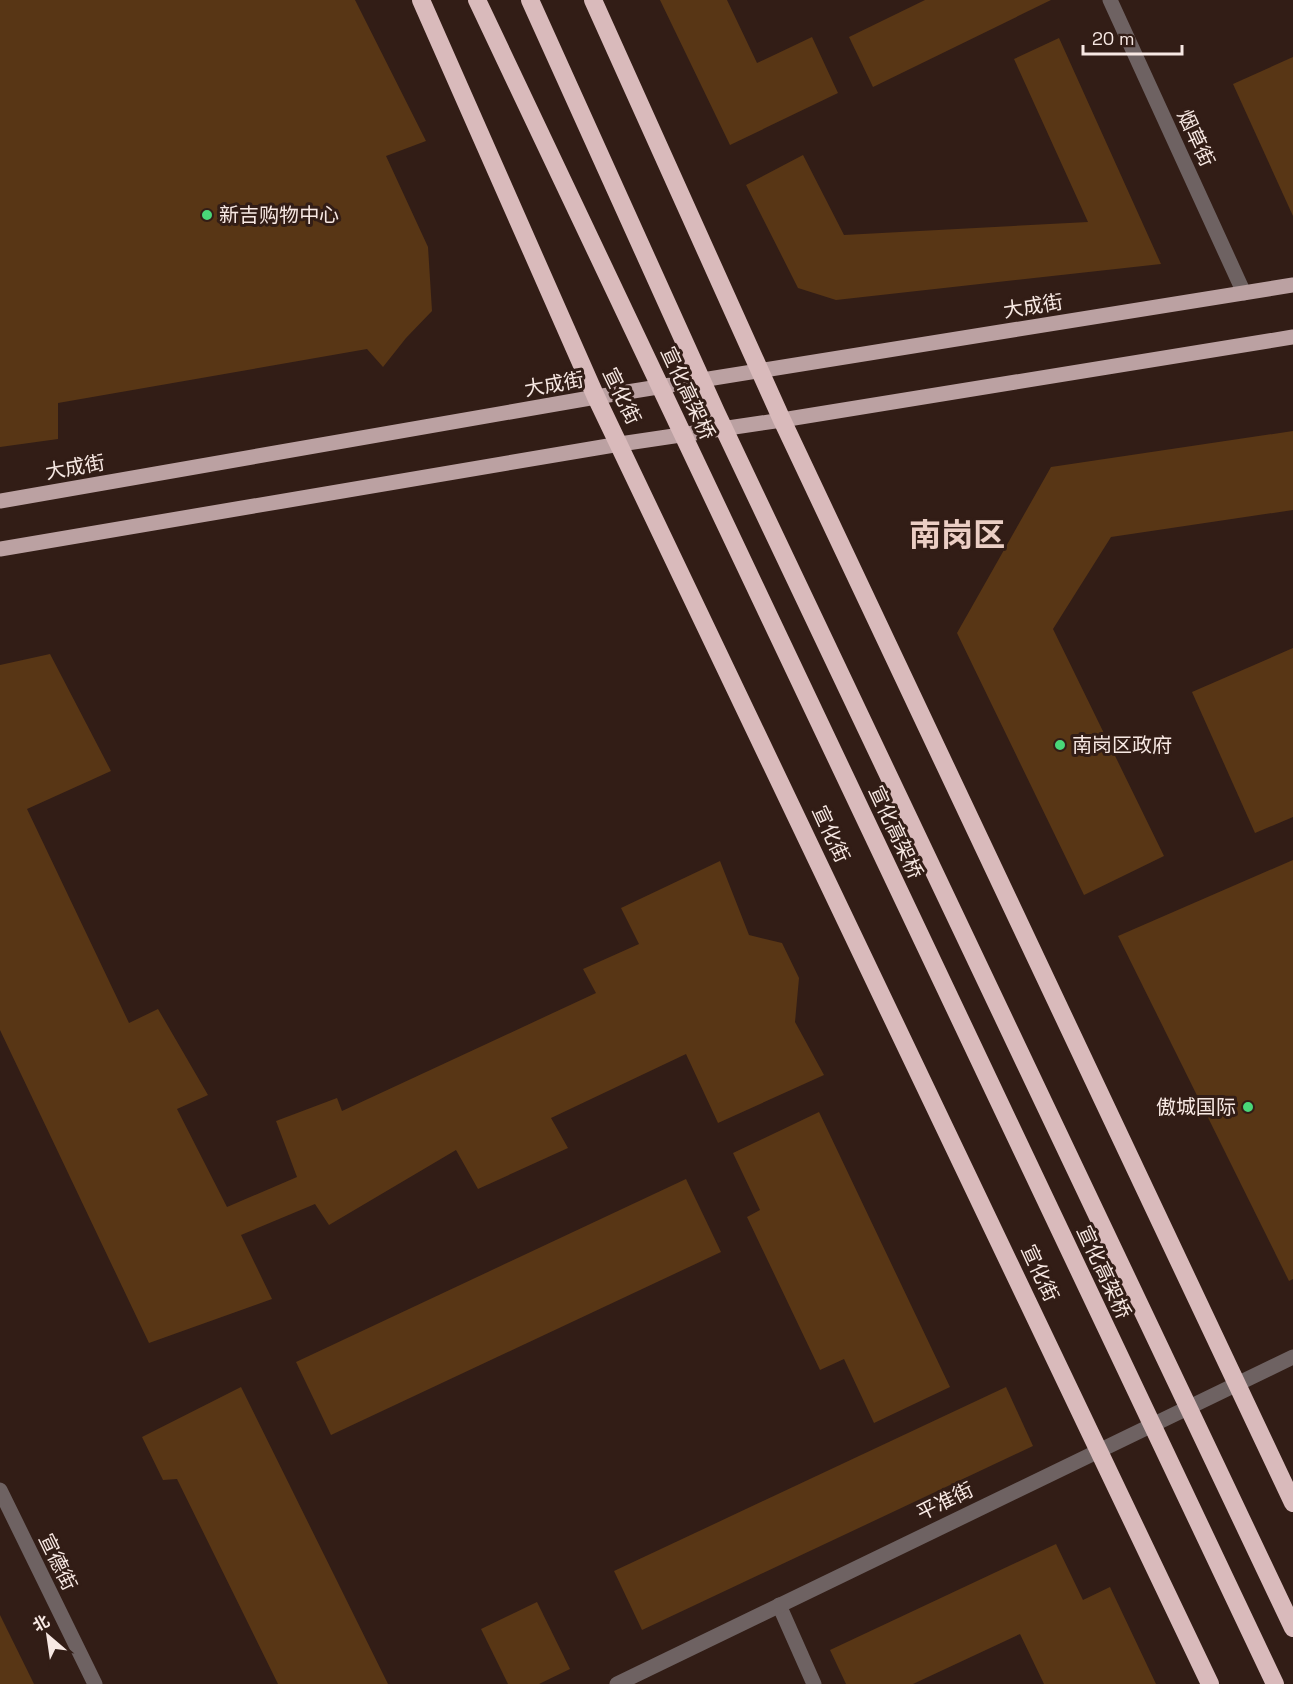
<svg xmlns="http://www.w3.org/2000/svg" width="1293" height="1684" font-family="'Space Grotesk','Noto Sans SC',sans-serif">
  <rect width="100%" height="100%" fill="#321d16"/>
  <g fill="#583615">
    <path d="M0 0H355L426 141 386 156 428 247 432 311 406 338 383 367 367 349 58 403V439L0 447Z"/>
    <path d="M660 0H727L757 63 812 37 838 93 730 145Z"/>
    <path d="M925 0H1051L873 87 849 37Z"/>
    <path d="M1059 38 1161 264 836 300 798 288 746 185 803 155 844 235 1088 222 1014 59Z"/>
    <path d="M1293 57V216L1233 84Z"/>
    <path d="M1293 431V510L1111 537 1053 629 1164 856 1084 895 957 633 1051 467Z"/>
    <path d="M1293 648V817L1255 833 1192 692Z"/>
    <path d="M50 654 111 771 27 809 129 1023 158 1009 208 1095 177 1109 227 1207 297 1177 276 1121 337 1098 342 1111 596 993 583 969 639 944 621 908 720 861 749 935 782 943 799 978 795 1022 824 1075 718 1123 686 1054 551 1118 568 1148 478 1189 456 1150 329 1225 315 1204 241 1235 272 1299 149 1343 0 1030V665Z"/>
    <path d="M1293 860V1279L1289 1281 1118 936Z"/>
    <path d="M819 1112 950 1387 874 1423 844 1359 820 1370 747 1217 760 1210 733 1153Z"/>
    <path d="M686 1179 721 1252 331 1435 296 1362Z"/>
    <path d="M241 1387 388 1684H278L177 1479 163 1480 142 1437Z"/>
    <path d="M1006 1387 1033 1446 642 1630 614 1571Z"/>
    <path d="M1056 1544 1083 1600 1110 1587 1156 1684H1044L1020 1634 913 1684H846L830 1650Z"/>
    <path d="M537 1602 570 1669 539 1684H508L481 1629Z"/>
    <path d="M0 1615 34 1684H0Z"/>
  </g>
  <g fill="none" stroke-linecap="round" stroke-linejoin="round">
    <g stroke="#6e6262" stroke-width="15">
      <path d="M1110 0 1244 293"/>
      <path d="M0 1490 95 1684"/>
      <path d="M779 1605 814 1684"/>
      <path d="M617 1684 1293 1357"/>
    </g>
    <g stroke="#bba1a2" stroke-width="15">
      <path d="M0 501 596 397 1293 285"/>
      <path d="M0 549 620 444 782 420 1293 337"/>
    </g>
    <g stroke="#d9babb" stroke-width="18">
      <path d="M421 0 596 397 1210 1684"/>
      <path d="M593 0 782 420 1293 1503"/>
    </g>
    <g stroke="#d9babb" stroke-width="18">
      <path d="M477 0 1275 1684"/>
      <path d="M530 0 716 412 1293 1628"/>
    </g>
  </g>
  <g fill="#49d778" stroke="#321d16" stroke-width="2">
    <circle cx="207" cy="215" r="6"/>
    <circle cx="1060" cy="745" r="6"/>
    <circle cx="1248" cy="1107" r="6"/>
  </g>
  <g text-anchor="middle" stroke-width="6" stroke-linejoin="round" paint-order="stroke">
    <g font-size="20" fill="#f7e8e3" stroke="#321d16">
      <text transform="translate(1196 138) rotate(65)" y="7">烟草街</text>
      <text transform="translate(1033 306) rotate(-9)" y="7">大成街</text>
      <text transform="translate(554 384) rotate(-10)" y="7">大成街</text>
      <text transform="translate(688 393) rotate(65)" y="7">宣化高架桥</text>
      <text transform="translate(622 396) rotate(64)" y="7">宣化街</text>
      <text transform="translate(75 467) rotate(-10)" y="7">大成街</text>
      <text transform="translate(896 832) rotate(65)" y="7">宣化高架桥</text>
      <text transform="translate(831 834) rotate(65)" y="7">宣化街</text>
      <text transform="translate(1104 1272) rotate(65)" y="7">宣化高架桥</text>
      <text transform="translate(1040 1273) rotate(65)" y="7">宣化街</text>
      <text transform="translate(945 1501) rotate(-26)" y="7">平准街</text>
      <text transform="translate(58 1562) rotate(64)" y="7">宣德街</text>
    </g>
    <g font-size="20" fill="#f7e8e3" stroke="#321d16" text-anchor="start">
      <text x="219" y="222">新吉购物中心</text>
      <text x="1072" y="752">南岗区政府</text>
      <text x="1236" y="1114" text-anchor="end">傲城国际</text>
    </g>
    <g font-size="32" font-weight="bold" fill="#ebcec4" stroke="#321d16">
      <text x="957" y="546">南岗区</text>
    </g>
  </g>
  <g transform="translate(48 1636) rotate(331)" stroke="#321d16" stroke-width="4.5" paint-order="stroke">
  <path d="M0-4.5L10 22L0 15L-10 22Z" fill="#f7e8e3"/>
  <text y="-9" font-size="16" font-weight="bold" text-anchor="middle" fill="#f7e8e3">北</text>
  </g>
  <path d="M1083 45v9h99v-9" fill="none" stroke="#f7e8e3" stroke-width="3"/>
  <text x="1092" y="45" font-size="18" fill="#f7e8e3" stroke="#321d16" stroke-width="4.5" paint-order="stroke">20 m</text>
</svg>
